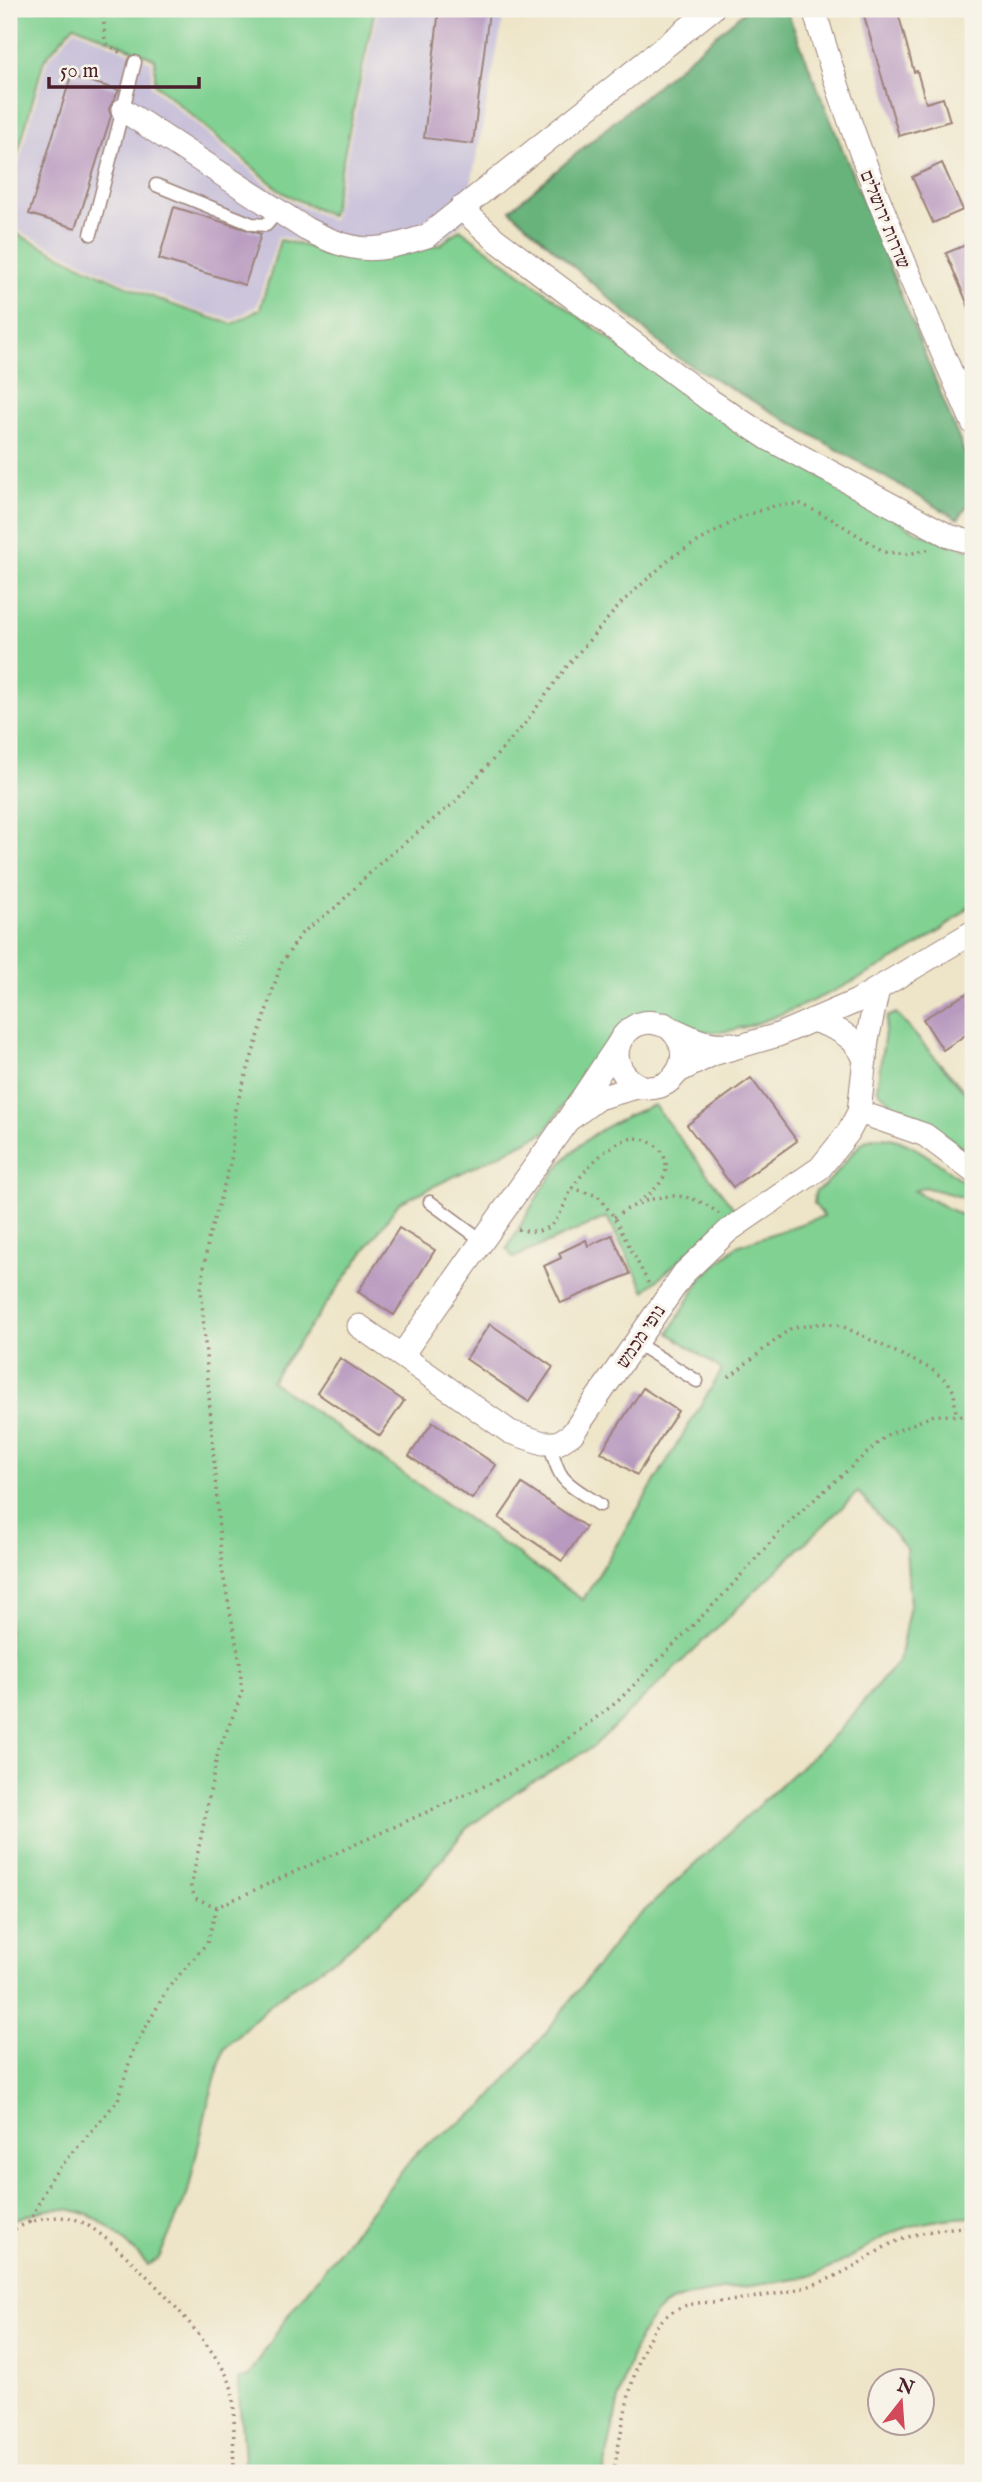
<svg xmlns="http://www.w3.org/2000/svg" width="982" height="2482" font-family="'IM FELL English','Frank Ruhl Libre',serif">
  <rect width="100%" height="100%" fill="#f7f3e8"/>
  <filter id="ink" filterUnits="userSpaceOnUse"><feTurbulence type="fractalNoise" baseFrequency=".0143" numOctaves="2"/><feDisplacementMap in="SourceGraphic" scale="14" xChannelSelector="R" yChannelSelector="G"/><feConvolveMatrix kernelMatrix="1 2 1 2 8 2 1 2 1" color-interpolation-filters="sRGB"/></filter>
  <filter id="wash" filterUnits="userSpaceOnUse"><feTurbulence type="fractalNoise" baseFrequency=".00686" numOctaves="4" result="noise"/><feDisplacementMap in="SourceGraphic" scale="28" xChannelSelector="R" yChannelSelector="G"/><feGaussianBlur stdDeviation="1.57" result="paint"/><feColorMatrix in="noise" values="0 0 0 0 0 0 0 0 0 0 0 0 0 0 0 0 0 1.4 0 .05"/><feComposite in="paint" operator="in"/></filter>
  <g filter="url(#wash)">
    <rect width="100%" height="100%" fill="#eee5c8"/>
    <path fill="#c7c0d9" d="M378 9H505L464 221 440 241 368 257 278 236 257 306 233 320 194 310 115 278 9 226V198L47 61 75 29 152 62 151 86 281 196 333 221Z"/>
    <g fill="#80d192" stroke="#65785e" stroke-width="2">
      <path d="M9 9H316L326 12 329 9H375L331 216 283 193 155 84V59L74 25 44 60 9 185Z"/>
      <path d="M460 229 706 410 918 532 973 551V902C937 946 790 1017 733 1030 712 1035 690 1030 672 1019L610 1038 544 1133 399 1203 271 1381 583 1600 722 1370 669 1333 703 1276 737 1246 824 1216 814 1204 815 1192C834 1181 844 1160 860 1145 890 1117 947 1171 973 1189V1200L924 1187 914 1191 973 1221V2217C943 2218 907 2224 880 2239 857 2253 836 2268 810 2276 776 2286 680 2289 660 2309 622 2347 616 2423 603 2473H245L238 2380 248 2377 290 2312 418 2151 483 2107 543 2036 627 1927 838 1732 899 1660 910 1605 906 1548 858 1492 594 1746 520 1789 466 1829 425 1880 389 1913 342 1954 277 1998 224 2049 208 2104 188 2192 159 2258 148 2265C102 2217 76 2192 9 2222V230C82 266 154 303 233 324L260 309 280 240 368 261 441 244Z"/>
      <path d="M896 1013 973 1101V1155L919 1117 895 1107 877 1089 887 1017Z"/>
      <path d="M654 1105 735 1210 645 1291 607 1217 513 1258 507 1249C552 1171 566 1138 654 1105Z"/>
    </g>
    <path fill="#68b37c" stroke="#596954" stroke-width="2" d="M747 9H786L973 474V499L958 519 673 355 510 210Z"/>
    <g id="blocks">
      <g fill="#b899bf">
        <path d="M439 9 489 11 473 144 424 138Z"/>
        <path d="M862 9H897L914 72 917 71 926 103 943 98 950 121 899 136Z"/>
        <path d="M71 76 119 90 109 109 111 116 76 228 29 214Z"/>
        <path d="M942 163 963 210 933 223 912 177Z"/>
        <path d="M174 207 261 234 245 285 159 259Z"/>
        <path d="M973 242V317L946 253Z"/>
        <path d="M973 990V1030L943 1050 923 1019Z"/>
        <path d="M751 1078 797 1141 733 1187 687 1125Z"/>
        <path d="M399 1228 435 1250 394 1315 358 1292Z"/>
        <path d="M612 1235 630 1274 561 1303 544 1266 561 1258 559 1253 586 1240 588 1246Z"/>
        <path d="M490 1324 553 1367 529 1402 466 1359Z"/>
        <path d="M340 1358 404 1401 380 1436 317 1393Z"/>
        <path d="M643 1388 678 1411 637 1475 601 1452Z"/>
        <path d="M433 1422 496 1465 472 1499 409 1456Z"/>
        <path d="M522 1484 586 1527 562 1561 499 1518Z"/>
      </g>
    </g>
  </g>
  <g filter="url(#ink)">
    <use href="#blocks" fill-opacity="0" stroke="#9c827a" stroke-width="2"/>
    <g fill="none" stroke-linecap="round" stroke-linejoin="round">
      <g stroke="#9c827a" stroke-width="15">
        <g id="lane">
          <path d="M156 185 252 224 266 225 278 211"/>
          <path d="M91 234 135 62"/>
          <path d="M430 1202 483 1241"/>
          <path d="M636 1343 697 1381"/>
          <path d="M550 1443C559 1484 566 1482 600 1505"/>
        </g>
      </g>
      <g stroke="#9c827a" stroke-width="25">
        <g id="street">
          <path d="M814 9C854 152 914 287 973 423"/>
          <path d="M123 110 306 229C357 255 374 253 427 236L712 9"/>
          <path d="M461 208 495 239 711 401 769 439 949 536 973 543"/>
          <path d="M812 1020C835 1027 856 1036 865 1060"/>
          <path d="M664 1024C709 1055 662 1109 629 1079 622 1073 618 1065 617 1056 617 1047 620 1038 627 1032 649 1010 673 1031 695 1039 707 1044 720 1045 732 1044"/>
          <path d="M619 1043 567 1121 598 1098 641 1086"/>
          <path d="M679 1071 713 1054 778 1035 857 1001 973 932"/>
          <path d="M859 1112 925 1135 973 1171"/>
          <path d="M359 1326 510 1432 543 1443H558L572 1434 684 1273 728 1231 820 1168 848 1133 859 1112 867 1040 878 989"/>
          <path d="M402 1355 567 1121"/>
        </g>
      </g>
      <g stroke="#9c827a" stroke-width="3.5" stroke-dasharray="2 5" stroke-linecap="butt">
        <path d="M103 9 105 42 122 54"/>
        <path d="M572 1188 598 1196 614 1217 650 1286"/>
        <path d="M614 1217C648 1195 685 1185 719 1214"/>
        <path d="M518 1229C526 1231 536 1233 544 1229 560 1222 564 1204 571 1190 583 1171 616 1132 642 1139 651 1142 659 1146 663 1154 674 1176 654 1191 638 1202"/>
        <path d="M729 1377 791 1328 823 1323 842 1326 931 1369 948 1382 954 1392 956 1414"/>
        <path d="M217 1907 195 1898 191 1887 218 1752 242 1694 240 1663 222 1569 201 1289 208 1240 231 1161 235 1110 281 964 302 933 337 906 381 862 455 802 523 726 568 665 622 602 673 556 741 517 777 505 801 504 830 518 885 552 908 554 931 549"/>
        <path d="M29 2223 51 2178 118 2100 133 2050 168 1988 207 1943 217 1907 493 1782 550 1752 617 1702 723 1595 786 1525 887 1435 934 1415 973 1416"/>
        <path d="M9 2233C28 2220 52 2214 74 2219 110 2228 218 2347 230 2383 239 2411 230 2444 235 2473"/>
        <path d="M613 2473C623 2430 632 2341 669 2314 687 2300 709 2303 730 2301 757 2297 789 2293 815 2284 841 2276 862 2261 885 2247 910 2233 945 2227 973 2227"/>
      </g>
      <use href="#lane" stroke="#fff" stroke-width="12"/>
      <use href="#street" stroke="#fff" stroke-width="23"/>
    </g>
  </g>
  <g text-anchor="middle" stroke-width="6" stroke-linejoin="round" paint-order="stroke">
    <g font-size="19" fill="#4a1f2b" stroke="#f7f3e8">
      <text transform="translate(886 219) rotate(68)" y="7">שדרות ירושלים</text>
      <text transform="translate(640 1336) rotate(-56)" y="7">נופי מכמש</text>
    </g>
  </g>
  <rect width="982" height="2482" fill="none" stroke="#f7f3e8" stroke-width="35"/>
  <g transform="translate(901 2402) rotate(17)"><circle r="33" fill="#f7f3e8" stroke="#b29e9c" stroke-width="2"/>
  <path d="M0-5L12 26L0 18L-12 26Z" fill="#d1495b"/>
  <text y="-10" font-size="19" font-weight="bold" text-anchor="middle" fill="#4a1f2b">N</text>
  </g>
  <path d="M49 77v10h150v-10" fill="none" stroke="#4a1f2b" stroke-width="3.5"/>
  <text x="60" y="77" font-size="21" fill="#4a1f2b" stroke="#f7f3e8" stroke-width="5" paint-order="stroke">50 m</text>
</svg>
